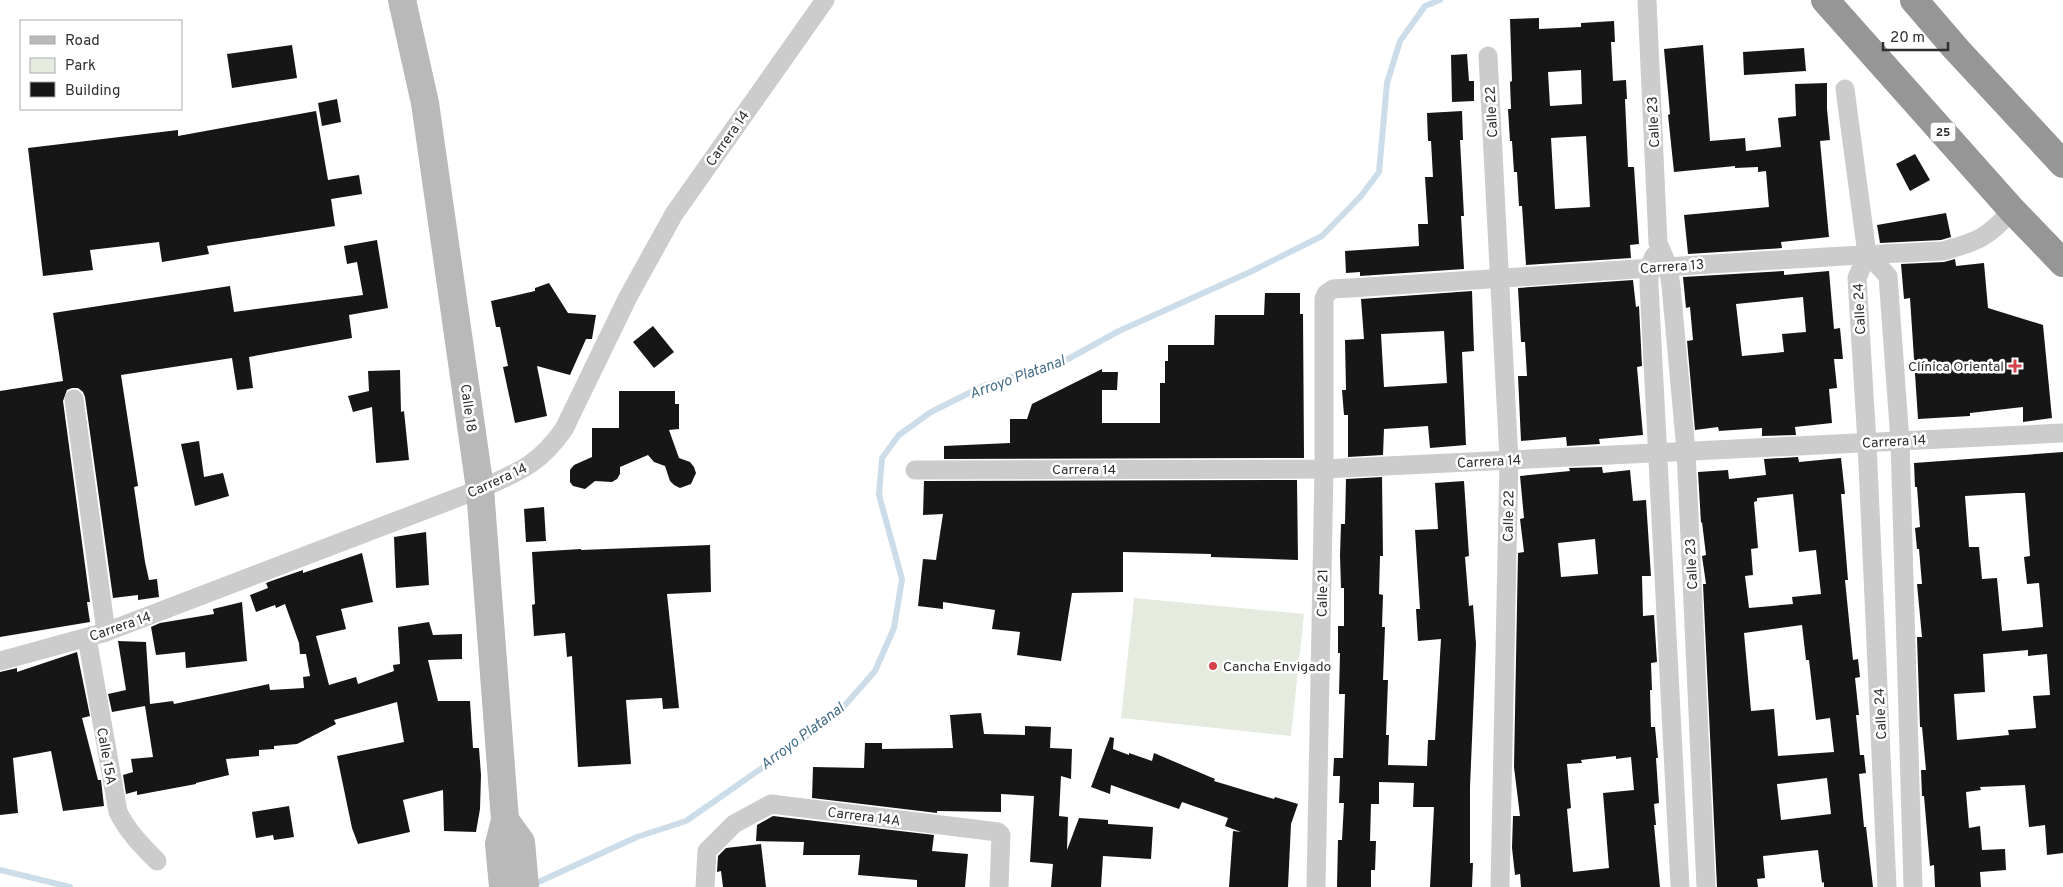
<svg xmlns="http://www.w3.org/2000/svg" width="2063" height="887" font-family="Overpass,sans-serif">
  <rect width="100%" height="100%" fill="#fff"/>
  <path fill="#e5ebde" d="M1134 598 1304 614 1291 736 1121 718Z"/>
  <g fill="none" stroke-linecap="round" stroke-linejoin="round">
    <g stroke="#ccdde9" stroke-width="6">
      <path d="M0 870 70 887"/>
      <path d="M532 885 637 837 686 821 795 745 839 712 875 671 894 628 902 579 879 495 882 458 899 435 931 412 983 386 1068 359 1119 331 1250 272 1322 236 1361 196 1379 172 1387 83 1400 41 1425 6 1440 0"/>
    </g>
  </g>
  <g fill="#161616" fill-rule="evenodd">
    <path d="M1539 18V29L1581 27V23L1614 21 1615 42H1611L1613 81 1626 80 1627 99H1625L1628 167H1634L1639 244 1630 245 1631 258 1526 265 1522 206H1519L1517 172H1514L1512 141H1510L1508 109H1511L1510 82 1512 81 1510 19ZM1581 70 1582 104 1550 106 1548 72ZM1586 136 1590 207 1555 209 1551 138Z"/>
    <path d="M292 45 297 78 232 88 227 54Z"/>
    <path d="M1703 45 1710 141 1745 138 1746 151 1781 147 1778 118 1796 116 1795 84 1827 83V109L1830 140 1820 141 1829 237 1781 242 1782 248 1688 254 1684 215 1769 207 1766 171 1758 172V167L1735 168V166L1674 172 1668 115 1670 114 1664 49Z"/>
    <path d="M1804 48 1806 71 1744 75 1743 52Z"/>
    <path d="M1467 54 1469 81H1474V101L1452 102 1451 55Z"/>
    <path d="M337 99 341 122 322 126 318 103Z"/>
    <path d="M316 111 328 180 359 175 362 194 331 199 335 226 207 246 209 254 162 262 159 242 90 250 93 270 43 276 28 148 178 130V136Z"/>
    <path d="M1462 111 1463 140H1460L1464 216H1461L1464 269 1360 276V272L1346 273 1345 251 1419 246 1418 224H1428L1425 177H1433L1431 141H1428L1427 113Z"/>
    <path d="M1915 154 1930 180 1910 191 1896 164Z"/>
    <path d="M1946 213 1951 237 1941 240 1880 243 1877 225Z"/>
    <path d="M377 240 388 308 349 315 352 338 249 357 253 388 237 390 232 358 121 375 138 486 134 487 145 562 149 580 157 579 159 597 138 600V595L113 598 85 397 83 392 78 388H72L67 390 63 401 90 602H87L90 622 0 637V391L63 381 53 313 230 286 234 312 363 295 357 262 347 264 344 246Z"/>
    <path d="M1955 259 1956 266 1984 263 1988 308 2043 325 2052 418 2023 422V407L1970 413V416L1918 419 1910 298 1904 299 1901 264 1944 262Z"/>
    <path d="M1784 271V275L1829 271 1834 329 1840 328 1843 359H1834L1837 388 1829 389 1832 423 1795 427 1796 435 1762 436V428L1719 431 1718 427 1695 430 1687 341 1693 340 1690 307 1686 308 1683 277ZM1803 297 1806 332 1782 334 1784 352 1742 356 1736 304Z"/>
    <path d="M1633 280 1636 307 1639 306 1642 366 1637 367 1643 435 1599 439 1600 444 1567 446 1566 437 1521 441 1518 376H1527L1525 342H1521L1518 288Z"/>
    <path d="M549 283 568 313 596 315 592 339H586L570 375 537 366 547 416 515 423 503 367 508 366 500 327H496L491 301 535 291V288Z"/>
    <path d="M1472 291 1474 351 1462 352 1466 445 1430 448 1428 426 1384 429 1383 455 1348 457V415H1344L1342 390H1346L1345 340 1364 339 1361 299ZM1444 331 1447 383 1384 387 1381 334Z"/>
    <path d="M1265 293H1300V314H1303L1304 458 944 459V446L1010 443V419H1027L1032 404 1102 369V372H1118L1117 390H1102V423H1160V383H1165V361H1168V345H1214L1215 315H1264Z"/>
    <path d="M653 326 674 352 654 368 633 342Z"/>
    <path d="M400 370 401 412 404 411 409 460 376 463 372 407 353 412 348 396 369 391 368 371Z"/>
    <path d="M619 391H675V404H679V429L669 430 679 458 690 462 694 467 696 473 691 484 680 488 674 485 670 481 665 466 654 462 648 455 620 467V474L617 479 612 482 595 481 585 489 573 486 570 482V470L574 465 592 457V428H619Z"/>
    <path d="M199 441 204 477 223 473 229 496 195 506 181 444Z"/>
    <path d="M2063 452V853L2047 855 2045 825 2029 827 2025 785 1980 787 1981 790 1966 792 1969 828 1980 826 1982 850 2005 849 2006 870 1980 872 1981 887H1935L1934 865 1930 866 1924 796H1922L1921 770H1926L1922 727H1920L1917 637H1922L1917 584H1922L1919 549H1917L1915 528 1920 527 1917 487H1915L1914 463ZM2017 493H2025L2030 556 2024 557 2027 584 2039 583 2043 627 2002 631 1997 578 1982 579 1979 547H1969L1965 496ZM2028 650V656L2047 654 2050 695 2033 696 2036 728 2008 730 2009 735 1957 740 1954 694 1985 692 1983 654Z"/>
    <path d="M1798 457 1799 462 1841 458 1845 494H1841L1848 580H1845L1853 660 1858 659 1860 677 1855 678 1859 715H1856L1860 755H1864L1866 773 1859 774 1864 827H1866L1873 887H1824V882L1822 883 1818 850 1763 856 1765 878 1757 879 1758 887H1717L1703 584H1706L1702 556 1706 555 1702 522 1701 523 1698 472 1728 470 1729 479 1766 475 1764 459ZM1793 494 1799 552 1816 550 1821 594 1792 597 1793 604 1749 608 1745 576 1753 575 1751 549 1758 548 1754 502 1757 501V498ZM1802 625 1806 660H1809L1816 720 1830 718 1834 752 1778 756 1774 709 1751 711 1744 633ZM1827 778 1831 814 1781 820 1777 784Z"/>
    <path d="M1602 467 1603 473 1630 470 1633 501 1646 500 1651 576H1642L1643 616 1654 615 1656 646 1657 662 1651 663 1652 690H1650L1651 727H1655L1658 758H1656L1659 803 1654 804 1656 825H1654L1660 887H1521L1520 874 1515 875 1512 848 1513 816H1520L1514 767 1518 553 1524 552 1520 519 1524 518 1520 476 1570 471 1569 468ZM1595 539 1598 574 1561 577 1558 543ZM1616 756V759L1631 757 1634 790 1603 793 1609 868 1573 872 1567 809 1571 808 1567 764 1582 763 1581 760Z"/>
    <path d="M1382 477 1383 556H1380L1379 594 1383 595 1382 627H1385L1383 680H1388L1386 735H1389L1388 765 1427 766 1428 740H1435L1441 639 1418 641 1416 609H1420L1415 530 1438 529 1435 483 1464 481 1469 556 1465 557 1469 606 1473 605 1476 644 1470 787V863H1473L1472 887H1430L1434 807H1413L1414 783 1379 782V804H1371L1370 841H1376L1375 870H1371V887H1337L1338 840H1342L1344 803H1339L1340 776H1333L1334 758H1343L1345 694H1339L1340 653H1338V626H1344V588H1341L1340 555 1341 524H1345L1346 479Z"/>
    <path d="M1297 480 1298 560 1211 557V554L1123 552V592L1072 593 1061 661 1017 655 1020 632 992 629 995 610 943 602V609L918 606 923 559 936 560 943 514 923 515 924 481Z"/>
    <path d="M544 507 546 541 526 542 524 509Z"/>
    <path d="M426 532 429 585 396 588 394 537Z"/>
    <path d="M710 545 711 592 667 594 679 708 663 709 662 698 626 700 631 764 578 767 572 656 567 657 565 633 534 636 532 605 535 604 532 552 581 549V550Z"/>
    <path d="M362 553 373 602 341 609 346 629 316 636 329 685 356 677 358 684 394 671 393 665 400 664 398 627 429 622 433 635 462 634V659L428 660 438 701H470L473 748H479L481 775 480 809 476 832 444 831 443 790 403 800 410 832 358 844 352 828 337 756 404 742 397 702 334 720 336 724 297 744 274 746V749L259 750V756L226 759 229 775 196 783V784L137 795V791L126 794 123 775 133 772 131 759 153 757 145 706 112 712 108 694 126 690 118 641 146 642 150 704 173 701 174 704 269 684 270 690 304 688 303 677 310 676 306 654H300L299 643 285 604 276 608 275 605 256 612 250 595 268 588 266 583 274 580 303 570V573Z"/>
    <path d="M242 602 247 661 186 668 185 652 156 655 151 627 160 623 214 614 213 609Z"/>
    <path d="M77 652 90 716 82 718 98 780H101L104 806 63 811 51 751 13 758 18 813 0 815V672L17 668V672Z"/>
    <path d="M981 713 984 734 1025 735V726L1051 727 1050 748 1072 749 1071 779 1061 776 1059 816 1068 817 1067 850 1079 818 1108 820V824L1153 827 1151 859 1103 856 1101 887H1051L1053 864 1030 862 1034 796 1001 794V812L937 811V813L812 798 813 767 864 768 865 743H882V749L953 748 950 715Z"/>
    <path d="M1110 737 1114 738 1113 749 1129 755V753L1152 761 1154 753 1215 779 1214 781 1274 799 1275 797 1298 804 1291 824 1288 887H1229L1233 831 1241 832 1225 826 1228 818 1182 802 1179 809 1111 785 1110 794 1091 787Z"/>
    <path d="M289 806 294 837 274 840 273 835 256 838 252 812Z"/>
    <path d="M773 816 934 835 932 851 968 854 965 887H917V880L858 875 860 855H803L804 842 756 841 757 825Z"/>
    <path d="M761 844 766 887H723L721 871 717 872 718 856 726 848Z"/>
  </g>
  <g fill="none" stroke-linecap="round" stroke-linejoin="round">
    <g stroke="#ccc" stroke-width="19">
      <path d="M1647 0 1658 243 1668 266 1671 286 1686 451 1706 887"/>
      <path d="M1488 56 1509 460 1500 887"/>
      <path d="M1845 89 1867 254"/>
      <path d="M1867 254 1888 276 1900 441 1913 887"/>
      <path d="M1867 254 1857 278 1867 443 1887 887"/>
      <path d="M1654 256 1649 268V285L1680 887"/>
      <path d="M74 399 106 632"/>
      <path d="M915 470 1324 469 2063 433"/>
      <path d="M87 638 118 812C128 832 142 846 157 861"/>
      <path d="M0 661 106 632 480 489C518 472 539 465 564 429L628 297 674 214 825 0"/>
      <path d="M705 887 707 851 734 824 771 804 998 832 1001 835 999 887"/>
      <path d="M1316 887 1324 469V299L1326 294 1333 289C1536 277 1739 260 1943 251 1977 242 1989 237 2012 210"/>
    </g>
    <g stroke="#b9b9b9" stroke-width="28">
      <path d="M402 0 425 103 480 489 505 820 499 844 503 887"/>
      <path d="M505 820 521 842 525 887"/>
    </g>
    <g stroke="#969696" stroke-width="28">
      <path d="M1825 0 2012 210 2063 263"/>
      <path d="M1914 0 1957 50 2063 164"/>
    </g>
  </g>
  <g fill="#d5424c" stroke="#fff" stroke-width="2">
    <path d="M2012.5 358.5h5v5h5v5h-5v5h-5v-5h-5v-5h5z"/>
    <circle cx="1213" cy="666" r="5"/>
  </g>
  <g text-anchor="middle" stroke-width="5" stroke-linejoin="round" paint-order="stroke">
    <rect fill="#fff" stroke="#6d6d6d" stroke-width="1" x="1930.5" y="122.5" width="25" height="19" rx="4"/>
    <g font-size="12" font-weight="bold" fill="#2f2f2f">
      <text x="1943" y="136">25</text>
    </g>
    <g font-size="14" fill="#2f2f2f" stroke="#fff">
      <text transform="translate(1491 112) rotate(-93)" y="5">Calle 22</text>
      <text transform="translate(1653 122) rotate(-93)" y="5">Calle 23</text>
      <text transform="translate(727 138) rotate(-55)" y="5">Carrera 14</text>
      <text transform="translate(1672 266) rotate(-4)" y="5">Carrera 13</text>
      <text transform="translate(1859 309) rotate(-93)" y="5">Calle 24</text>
      <text transform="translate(469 408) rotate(82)" y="5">Calle 18</text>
      <text transform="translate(1894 441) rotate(-3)" y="5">Carrera 14</text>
      <text transform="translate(1489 461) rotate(-3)" y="5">Carrera 14</text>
      <text x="1084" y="474">Carrera 14</text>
      <text transform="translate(497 480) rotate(-25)" y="5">Carrera 14</text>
      <text transform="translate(1508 516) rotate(-89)" y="5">Calle 22</text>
      <text transform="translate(1691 564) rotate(-93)" y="5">Calle 23</text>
      <text transform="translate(1322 593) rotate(-89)" y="5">Calle 21</text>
      <text transform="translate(120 626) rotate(-19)" y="5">Carrera 14</text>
      <text transform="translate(1880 714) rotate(-93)" y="5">Calle 24</text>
      <text transform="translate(107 756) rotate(80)" y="5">Calle 15A</text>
      <text transform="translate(864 816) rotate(7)" y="5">Carrera 14A</text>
    </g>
    <g font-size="14" fill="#2f2f2f" stroke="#fff" text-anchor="end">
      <text x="2004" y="371">Clínica Oriental</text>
      <text x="1223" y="671" text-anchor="start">Cancha Envigado</text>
    </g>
    <g font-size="15" font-style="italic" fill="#446e89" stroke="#fff">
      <text transform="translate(1017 377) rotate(-20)" y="5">Arroyo Platanal</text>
      <text transform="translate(802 736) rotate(-37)" y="5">Arroyo Platanal</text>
    </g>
  </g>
  <rect x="20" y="20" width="162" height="90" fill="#ffffff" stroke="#acacac"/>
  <rect x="30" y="36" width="25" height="8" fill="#b9b9b9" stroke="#acacac"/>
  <text x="65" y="45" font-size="15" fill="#2f2f2f">Road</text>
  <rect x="30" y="58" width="25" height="15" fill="#e5ebde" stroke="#acacac"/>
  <text x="65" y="70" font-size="15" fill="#2f2f2f">Park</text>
  <rect x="30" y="82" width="25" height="15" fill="#161616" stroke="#acacac"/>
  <text x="65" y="95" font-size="15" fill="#2f2f2f">Building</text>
  <path d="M1883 42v8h65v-8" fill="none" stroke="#2f2f2f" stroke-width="2.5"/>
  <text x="1890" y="42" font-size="15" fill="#2f2f2f" stroke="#ffffff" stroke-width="4" paint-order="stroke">20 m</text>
</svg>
